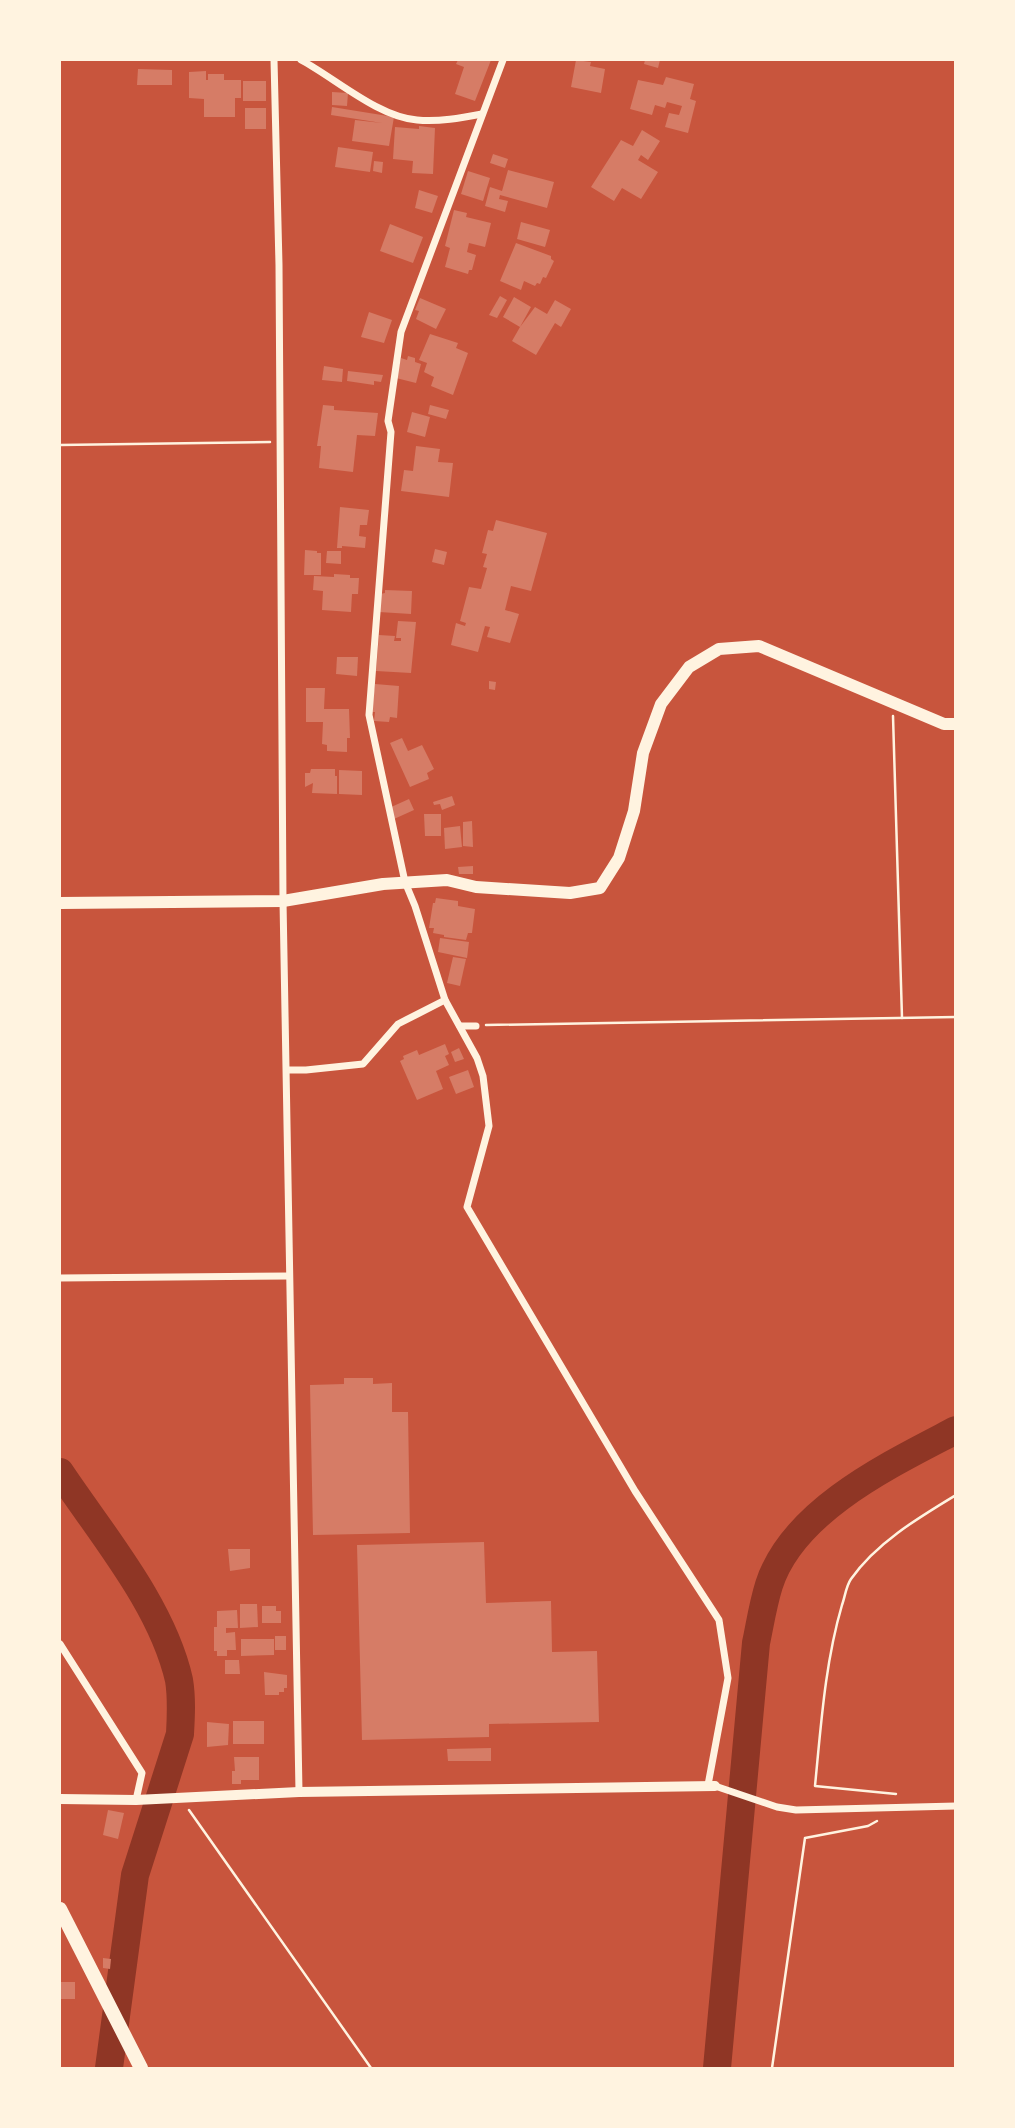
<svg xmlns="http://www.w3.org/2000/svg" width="1015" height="2128" font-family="Karla,sans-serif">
  <rect width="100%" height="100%" fill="#c8553d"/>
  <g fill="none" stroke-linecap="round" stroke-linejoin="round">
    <g stroke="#8f3625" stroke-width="28">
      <path d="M60 1472C102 1535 162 1605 179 1680 182 1698 181 1716 180 1734L135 1875 109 2068"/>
      <path d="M717 2068 756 1643C760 1624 763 1604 769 1585 793 1510 891 1464 956 1430"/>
    </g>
  </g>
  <g fill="#d67c66">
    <path d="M458 60H491L475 101 455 94 464 67 456 64Z"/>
    <path d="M576 60 591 62 590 66 605 69 601 93 571 87Z"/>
    <path d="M645 60H660L658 68 644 64Z"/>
    <path d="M138 69 172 70V85H137Z"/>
    <path d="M206 71V80H208V74H224V80H241V98H235V117H204V99L189 98V72Z"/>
    <path d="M666 77 694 84 690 99 696 101 688 133 665 127 669 113 679 115 682 106 667 102 665 108 655 105 652 115 630 109 638 80 663 85Z"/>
    <rect x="243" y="81" width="23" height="20"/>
    <path d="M332 92 348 93 347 106 332 105Z"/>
    <path d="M332 107 394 117 389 146 352 141 355 120 382 123 331 115Z"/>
    <rect x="245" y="108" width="21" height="21"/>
    <path d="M419 126 435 128 433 174 412 173 413 161 393 159 395 127 419 129Z"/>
    <path d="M642 130 660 141 648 160 641 155 638 160 658 172 641 199 622 188 614 201 591 187 621 140 633 146Z"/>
    <path d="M338 147 373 152 370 172 335 167Z"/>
    <path d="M493 154 508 159 505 168 490 163Z"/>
    <path d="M374 161 383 162 382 173 373 171Z"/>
    <path d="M508 170 554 182 547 208 500 195 499 199 508 201 505 212 485 206 490 187 502 191Z"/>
    <path d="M468 171 490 178 483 201 461 194Z"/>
    <path d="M419 190 438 196 432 213 415 208Z"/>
    <path d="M454 210 467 213 466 217 491 223 485 247 469 243 467 252 476 255 472 270H469L468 274 445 267 450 248 445 246Z"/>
    <path d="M521 222 550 230 545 247 517 239Z"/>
    <path d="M390 224 423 237 413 263 380 251Z"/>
    <path d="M516 243 551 256V259L554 261 546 278 543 277 540 284 537 283 535 286 524 281 521 290 500 281Z"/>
    <path d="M500 296 507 300 497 318 489 315Z"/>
    <path d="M514 297 531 307 520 327 535 307 547 314 555 300 571 309 561 327 555 323 536 355 512 341 520 327 503 317Z"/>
    <path d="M420 298 446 309 436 329 416 319 419 311 415 310Z"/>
    <path d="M369 312 392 320 384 343 361 337Z"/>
    <path d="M430 334 458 343 456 348 468 353 453 395 431 386 434 377 424 372 427 363 419 360Z"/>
    <path d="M408 356 415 358V362L421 364 416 383 396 378 401 358 407 360Z"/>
    <path d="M324 366 343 369 342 382 322 380Z"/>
    <path d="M348 371 383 375 381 382 374 381V385L347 381Z"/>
    <path d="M323 405 334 406V410L378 413 375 436 357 435 353 472 319 468 321 446H317Z"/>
    <path d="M430 405 449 410 446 419 428 414Z"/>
    <path d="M412 412 430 417 425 437 407 432Z"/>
    <path d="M416 446 440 449 438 462 453 463 449 497 401 491 404 470 413 471Z"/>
    <path d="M340 507 369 510 367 525H360L359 536 366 537 365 548 342 546V548H337Z"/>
    <path d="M496 520 547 533 531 591 511 586 505 610 519 614 510 643 487 637 490 627 485 626 478 652 451 645 456 623 465 626 466 623 460 621 469 587 481 589 487 568 483 567 487 554 482 553 488 530 493 531Z"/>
    <path d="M435 549 447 552 444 565 432 562Z"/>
    <path d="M305 550 317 551V553H321V575H304Z"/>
    <path d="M327 551H341V564L326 563Z"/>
    <path d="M334 574 350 575V578H359L358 594H352L351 612 322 610 323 591 313 590 314 576 334 577Z"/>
    <path d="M385 590 412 591 411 614 379 612 380 594 385 593Z"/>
    <path d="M398 621 416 622 411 673 376 671 379 635 395 636 394 641H401V638H396Z"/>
    <path d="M337 657H358L357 676 336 674Z"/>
    <path d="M489 681 496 682 495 690 489 689Z"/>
    <path d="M375 684 399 686 397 718 390 717 389 722 374 721 375 712H371Z"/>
    <path d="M306 688H325L324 709H349L350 738H347V752L327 751V745L322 744 323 722H306Z"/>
    <path d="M402 738 408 751 422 745 434 769 427 773 429 779 410 787 390 743Z"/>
    <path d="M311 769H335V776H337V794L312 793 313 783 305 787V773H310Z"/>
    <path d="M339 770 362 771V795L339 794Z"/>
    <path d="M452 796 455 805 442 810 440 804 434 805 433 802Z"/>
    <path d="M409 799 414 810 394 819 389 808Z"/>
    <path d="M424 814H441V836H425Z"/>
    <path d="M472 821 473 847 463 846V822Z"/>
    <path d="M460 826 462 847 445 849 444 828Z"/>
    <path d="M473 866V874H459L458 867Z"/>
    <path d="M436 898 458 901V906L475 909 472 933H468L466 940 444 937V935L433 933 434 928H429L433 903H435Z"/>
    <path d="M440 938 469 942 467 958 438 952Z"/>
    <path d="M453 957 466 959 460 986 447 983Z"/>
    <path d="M445 1044 449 1054 445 1056 449 1065 436 1071 443 1089 417 1100 400 1061 404 1059 403 1056 417 1050 419 1055Z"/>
    <path d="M459 1048 464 1059 455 1062 451 1052Z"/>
    <path d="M468 1070 474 1087 456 1094 449 1077Z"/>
    <path d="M344 1378H373V1384L392 1383V1412H408L410 1533 313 1535 310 1385 344 1384Z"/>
    <path d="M484 1542 486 1603 551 1601 552 1652 597 1651 599 1722 489 1724V1737L362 1740 357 1545Z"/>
    <path d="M228 1549H250V1568L230 1571Z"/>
    <path d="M240 1604H257L258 1627 240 1628Z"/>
    <path d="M262 1606H276V1611H281V1623H262Z"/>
    <path d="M237 1610 238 1628H226V1633L235 1632 236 1650H227V1656H217V1651H214V1627H217V1611Z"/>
    <rect x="275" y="1636" width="11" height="14"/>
    <path d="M241 1639H274V1655L241 1656Z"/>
    <path d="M225 1660H239L240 1674H225Z"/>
    <path d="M264 1672 287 1675V1688H284V1692H279V1695H265Z"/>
    <rect x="233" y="1721" width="31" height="23"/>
    <path d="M207 1722 229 1724 228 1745 207 1747Z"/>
    <path d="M491 1748V1761H448L447 1749Z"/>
    <path d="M234 1757H259V1780H241V1784H232V1771H235Z"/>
    <path d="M108 1810 124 1813 118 1839 103 1835Z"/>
    <path d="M103 1958 111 1959 110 1969 103 1968Z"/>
    <rect x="60" y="1982" width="15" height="17"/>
  </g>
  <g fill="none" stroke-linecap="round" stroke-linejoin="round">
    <g stroke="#fff3e0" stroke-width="2.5">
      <path d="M60 445 270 442"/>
      <path d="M893 716 902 1018"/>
      <path d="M486 1025 956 1017"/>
      <path d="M896 1794 815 1786C821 1725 825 1663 842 1605 845 1597 846 1586 851 1579 876 1543 918 1518 956 1495"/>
      <path d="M189 1810 371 2068"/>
      <path d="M772 2068 805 1838 868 1826 877 1821"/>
    </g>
    <g stroke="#fff3e0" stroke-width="7">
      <path d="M274 60 279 265 283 901 299 1792"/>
      <path d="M301 60C335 78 378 117 417 120 439 122 461 118 482 114"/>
      <path d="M503 60 401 332 388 421 391 432 369 715 405 882 415 906 445 1000 477 1058 483 1076 489 1126 467 1207 635 1491 719 1620 728 1678 708 1785"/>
      <path d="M460 1026H476"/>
      <path d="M288 1070H306L363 1064 398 1024 445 1000"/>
      <path d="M60 1278 289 1276"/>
      <path d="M60 1644 142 1773 136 1800"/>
      <path d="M715 1786 777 1807 796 1810 956 1806"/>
    </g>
    <path stroke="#fff3e0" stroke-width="10" d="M60 1799 136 1800 299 1792 715 1786"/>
    <path stroke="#fff3e0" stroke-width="12" d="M60 903 283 901 383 884 447 880 476 887 570 893 600 888 619 858 634 811 643 753 661 704 689 667 719 649 759 646 944 724H956"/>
    <path stroke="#fff3e0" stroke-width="14" d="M60 1909 141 2068"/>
  </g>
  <rect width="1015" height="2128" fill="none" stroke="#fff3e0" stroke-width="122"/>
</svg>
